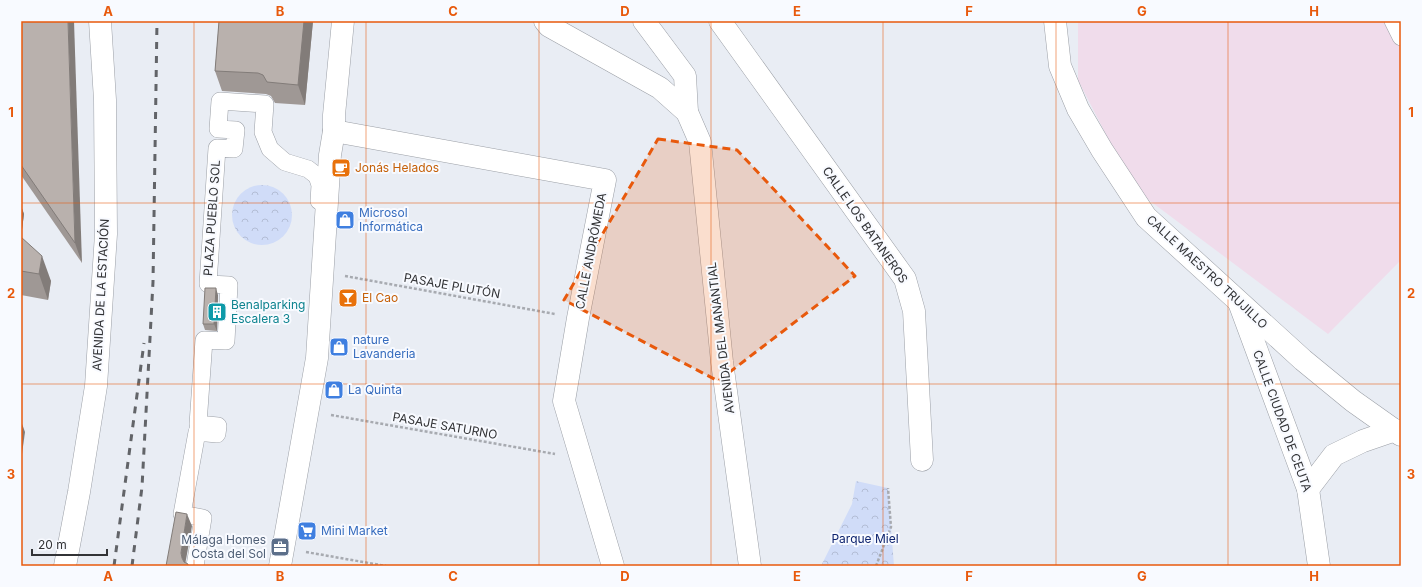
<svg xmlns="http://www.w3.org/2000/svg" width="1422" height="587" font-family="Inter,sans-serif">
  <defs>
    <pattern id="forest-crowns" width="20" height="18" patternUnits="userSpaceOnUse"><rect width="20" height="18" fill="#d0dcf8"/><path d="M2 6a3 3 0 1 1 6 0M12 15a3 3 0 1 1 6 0" fill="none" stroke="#b3bdd5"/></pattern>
  </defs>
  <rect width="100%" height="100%" fill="#e9edf4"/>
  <path fill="#f0dceb" d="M1078 21H1401V260L1328 334 1134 189 1078 80Z"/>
  <g fill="url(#forest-crowns)">
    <circle cx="262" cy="215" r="30"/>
    <path d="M856 481 888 488 894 566H821L852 504Z"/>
  </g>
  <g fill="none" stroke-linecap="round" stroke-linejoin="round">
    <g stroke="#9b9fa6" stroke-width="18">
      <g id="pedestrian">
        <path d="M1393 21 1401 37"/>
        <path d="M195 566 203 518 182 514 197 432 217 434 218 426 198 424 204 340 226 341 229 285 208 284 217 148 234 149 236 130 218 129 220 101 265 104 263 132 270 149 285 162 308 169 317 176 320 185 319 201"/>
      </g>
    </g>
    <g stroke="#9b9fa6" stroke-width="23">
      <g id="minor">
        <path d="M545 21 549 26 660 88 687 112"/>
        <path d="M644 21 685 76 687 112 700 142 722 362 750 566"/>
        <path d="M720 21 905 279 914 311 922 460"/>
        <path d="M1055 21 1060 66 1078 109 1102 150 1146 217 1303 360 1353 401 1401 435"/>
        <path d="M334 131 605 180 578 318 564 401 613 566"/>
        <path d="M1240 305 1308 489 1319 566"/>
        <path d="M1308 489 1334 455 1363 441 1395 430"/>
        <path d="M280 566 317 358 330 155 334 131V115L343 21"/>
      </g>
    </g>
    <g stroke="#9b9fa6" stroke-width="23">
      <path id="secondary" d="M65 566 79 492 96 386 106 234 105 100 100 21"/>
    </g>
    <g stroke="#a7aab0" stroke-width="2.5" stroke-dasharray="3 2" stroke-linecap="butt">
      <path d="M345 276 555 314"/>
      <path d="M331 415 555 454"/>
      <path d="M306 552 386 566"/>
      <path d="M876 566 891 527 888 488"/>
    </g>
    <use href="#pedestrian" stroke="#fff" stroke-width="17"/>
    <use href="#minor" stroke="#fff" stroke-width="22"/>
    <use href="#secondary" stroke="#fff" stroke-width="22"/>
    <g stroke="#626468" stroke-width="3" stroke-dasharray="7 7" stroke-linecap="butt">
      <path d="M114 566 144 343"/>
      <path d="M132 566 142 487 153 282 157 21"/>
    </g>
  </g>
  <g fill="#9f9895">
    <path d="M21 21 82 263 21 175Z"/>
    <path d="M219 21H313L305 105 275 103 271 96 266 94 222 91 215 71Z"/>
    <path d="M21 206 24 214 21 237 51 281 48 300 21 295Z"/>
    <path d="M218 295 217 331 205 330 203 324Z"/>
  </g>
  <g fill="#827c79">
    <path d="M68 21H74L82 263 75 243Z"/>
    <path d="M304 21H313L305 105 298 85Z"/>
    <path d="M21 206 24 214 21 237Z"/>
    <path d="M42 256 51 281 48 300 39 274Z"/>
    <path d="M216 288 218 295 217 331 214 324Z"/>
    <path d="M21 421 25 432 21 461Z"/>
    <path d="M187 514 192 526 185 565 182 558 181 553Z"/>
  </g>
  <g fill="#b9b1ad" stroke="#827c79">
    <path d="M21 21H68L75 243 21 165Z"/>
    <path d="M219 21H304L298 85 267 82 263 75 258 73 215 71Z"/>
    <path d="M21 237 42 256 39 274 21 271Z"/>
    <path d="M205 288H216L214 324H203Z"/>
    <path d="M176 512 187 514 181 553 182 558 184 562 188 564V566H166Z"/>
  </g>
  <path fill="#e8590c" fill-opacity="0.2" stroke="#e8590c" stroke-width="3" stroke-dasharray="8 5" stroke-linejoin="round" d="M658 139 737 150 855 276 718 381 564 300Z"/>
  <path fill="none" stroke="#e8590c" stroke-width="1" stroke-opacity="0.55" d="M194 21V566M366 21V566M539 21V566M711 21V566M883 21V566M1056 21V566M1228 21V566M21 203H1401M21 384H1401"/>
  <defs>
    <g id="cafe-square" transform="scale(1)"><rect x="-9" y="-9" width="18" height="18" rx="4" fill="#e8710a" stroke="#f8faff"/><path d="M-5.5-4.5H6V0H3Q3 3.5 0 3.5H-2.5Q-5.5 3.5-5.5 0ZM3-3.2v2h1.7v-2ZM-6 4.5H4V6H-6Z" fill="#fff"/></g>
    <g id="shop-square" transform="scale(1)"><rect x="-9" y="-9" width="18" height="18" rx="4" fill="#3f7fe0" stroke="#f8faff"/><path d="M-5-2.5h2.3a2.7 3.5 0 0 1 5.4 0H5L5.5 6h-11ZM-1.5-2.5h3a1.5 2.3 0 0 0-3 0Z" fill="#fff"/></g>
    <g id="bar-square" transform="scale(1)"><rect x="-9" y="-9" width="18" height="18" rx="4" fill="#e8710a" stroke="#f8faff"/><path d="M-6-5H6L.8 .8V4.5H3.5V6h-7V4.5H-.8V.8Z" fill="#fff"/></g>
    <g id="building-square" transform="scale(1)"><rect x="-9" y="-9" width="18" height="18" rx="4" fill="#0f9aa8" stroke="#f8faff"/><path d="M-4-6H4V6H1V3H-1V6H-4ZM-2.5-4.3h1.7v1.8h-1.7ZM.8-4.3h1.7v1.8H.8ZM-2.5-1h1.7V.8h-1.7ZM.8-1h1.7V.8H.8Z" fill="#fff"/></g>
    <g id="supermarket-square" transform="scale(1)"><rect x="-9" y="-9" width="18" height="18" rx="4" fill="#3f7fe0" stroke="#f8faff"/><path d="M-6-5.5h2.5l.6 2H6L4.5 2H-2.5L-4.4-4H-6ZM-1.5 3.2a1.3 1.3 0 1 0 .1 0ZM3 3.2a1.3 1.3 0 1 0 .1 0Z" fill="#fff"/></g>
    <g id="office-square" transform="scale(1)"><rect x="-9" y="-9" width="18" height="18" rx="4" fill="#5c6f8a" stroke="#f8faff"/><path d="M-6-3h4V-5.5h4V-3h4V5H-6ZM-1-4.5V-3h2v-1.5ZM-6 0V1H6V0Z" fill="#fff"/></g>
  </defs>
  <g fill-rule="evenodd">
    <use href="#cafe-square" x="341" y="168"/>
    <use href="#shop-square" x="345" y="220"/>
    <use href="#bar-square" x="348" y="298"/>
    <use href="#building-square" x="217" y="312"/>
    <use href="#shop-square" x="339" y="347"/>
    <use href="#shop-square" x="334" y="390"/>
    <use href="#supermarket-square" x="307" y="531"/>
    <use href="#office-square" x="280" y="547"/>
  </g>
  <g text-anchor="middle" stroke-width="4" stroke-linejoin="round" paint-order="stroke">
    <g font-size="12" fill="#c56008" stroke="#f8faff" text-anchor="start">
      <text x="355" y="172">Jonás Helados</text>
      <text x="362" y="302">El Cao</text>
    </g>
    <g font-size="12" fill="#366cbe" stroke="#f8faff" text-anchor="start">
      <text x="359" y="217">Microsol<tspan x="359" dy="14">Informática</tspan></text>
      <text x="353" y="344">nature<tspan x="353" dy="14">Lavanderia</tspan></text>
      <text x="348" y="394">La Quinta</text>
      <text x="321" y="535">Mini Market</text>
    </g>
    <g font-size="12" fill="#323336" stroke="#f8faff">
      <text transform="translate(212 218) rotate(-86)" y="4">PLAZA PUEBLO SOL</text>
      <text transform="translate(865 225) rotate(55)" y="4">CALLE LOS BATANEROS</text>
      <text transform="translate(591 251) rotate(-79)" y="4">CALLE ANDRÓMEDA</text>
      <text transform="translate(1207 272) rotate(43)" y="4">CALLE MAESTRO TRUJILLO</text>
      <text transform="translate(452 286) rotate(10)" y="4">PASAJE PLUTÓN</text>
      <text transform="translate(101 295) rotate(-87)" y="4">AVENIDA DE LA ESTACIÓN</text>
      <text transform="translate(721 338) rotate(-97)" y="4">AVENIDA DEL MANANTIAL</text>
      <text transform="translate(1282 421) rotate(70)" y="4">CALLE CIUDAD DE CEUTA</text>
      <text transform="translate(445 426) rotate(10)" y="4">PASAJE SATURNO</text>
    </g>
    <g font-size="12" fill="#0d838f" stroke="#f8faff" text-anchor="start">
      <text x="231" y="309">Benalparking<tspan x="231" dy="14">Escalera 3</tspan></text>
    </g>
    <g font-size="12" fill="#0e246f" stroke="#f8faff">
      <text x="865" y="543">Parque Miel</text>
    </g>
    <g font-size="12" fill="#4e5e75" stroke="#f8faff" text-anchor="end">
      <text x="266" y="544">Málaga Homes<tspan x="266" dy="14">Costa del Sol</tspan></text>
    </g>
  </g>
  <rect width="1422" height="587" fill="none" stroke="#f8faff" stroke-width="44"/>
  <path d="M32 549v6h75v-6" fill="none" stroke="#323336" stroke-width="2"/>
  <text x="38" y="549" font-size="12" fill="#323336" stroke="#f8faff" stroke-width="3" paint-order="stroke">20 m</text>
  <rect x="22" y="22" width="1378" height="543" fill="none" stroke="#e8590c" stroke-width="1.5"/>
  <g font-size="13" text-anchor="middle" font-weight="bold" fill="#e8590c">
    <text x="108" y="16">A</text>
    <text x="280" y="16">B</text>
    <text x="453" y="16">C</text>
    <text x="625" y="16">D</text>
    <text x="797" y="16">E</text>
    <text x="969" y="16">F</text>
    <text x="1142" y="16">G</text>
    <text x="1314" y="16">H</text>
    <text x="11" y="117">1</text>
    <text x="1411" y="117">1</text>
    <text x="11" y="298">2</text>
    <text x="1411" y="298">2</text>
    <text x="11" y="479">3</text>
    <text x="1411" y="479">3</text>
    <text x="108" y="581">A</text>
    <text x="280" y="581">B</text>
    <text x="453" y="581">C</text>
    <text x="625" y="581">D</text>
    <text x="797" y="581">E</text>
    <text x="969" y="581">F</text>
    <text x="1142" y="581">G</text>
    <text x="1314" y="581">H</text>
  </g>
</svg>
